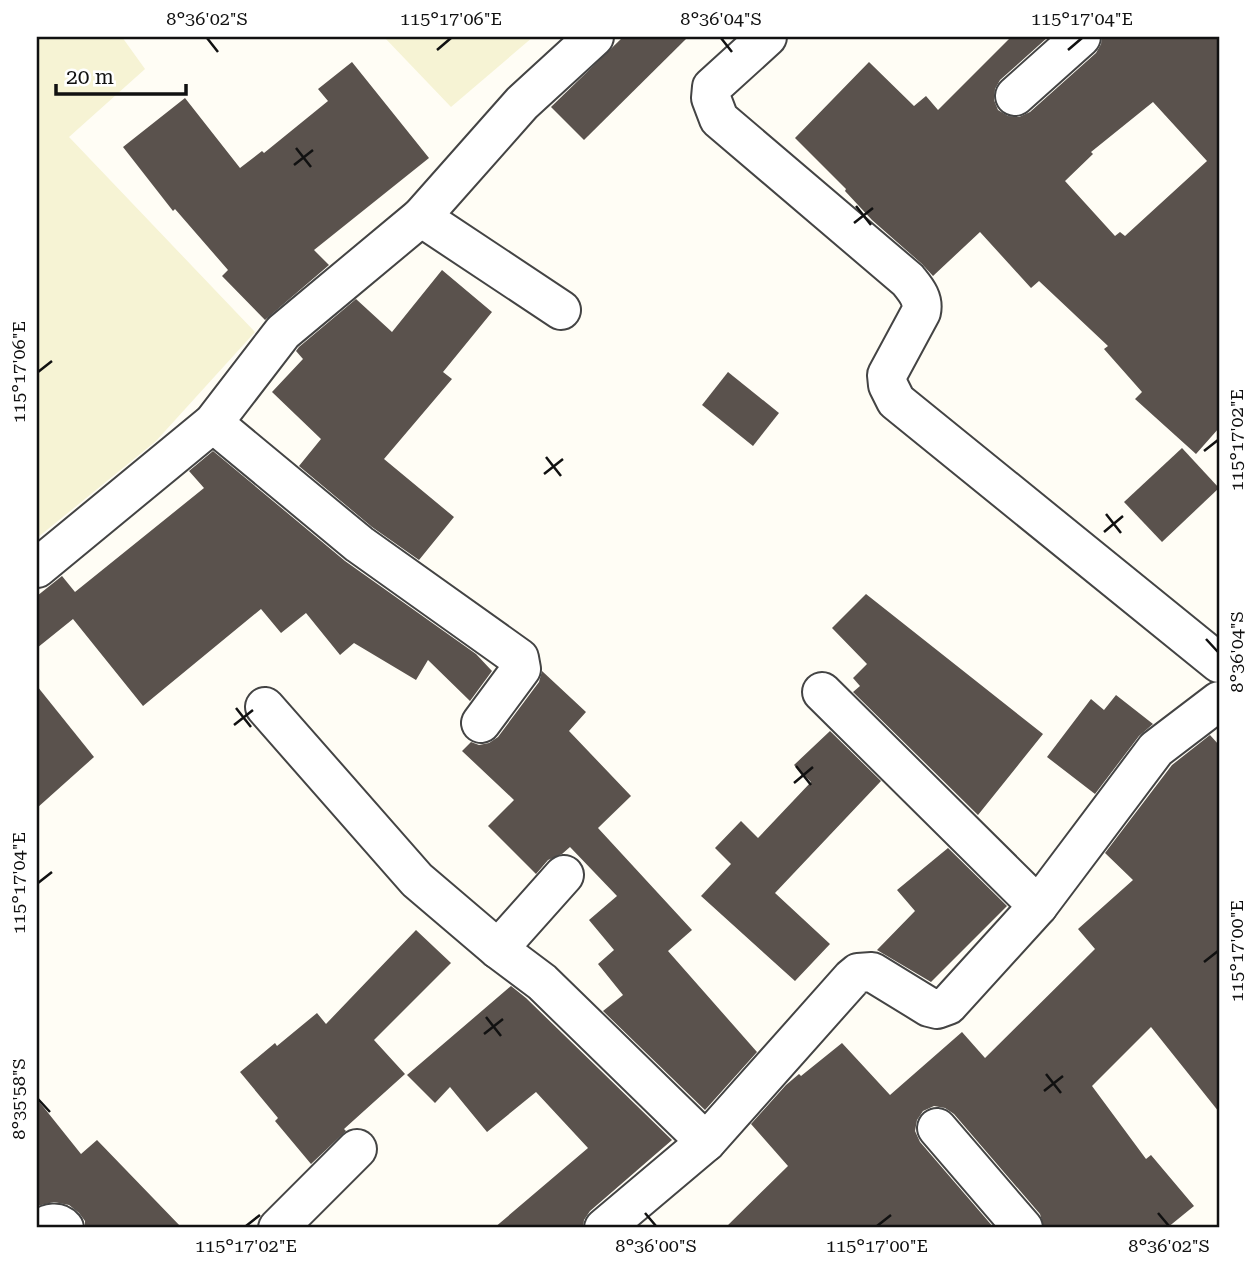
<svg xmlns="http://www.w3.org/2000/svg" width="1256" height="1265" font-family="'Roboto Serif',serif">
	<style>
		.farmland { fill: #f6f3d4 }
		.building { fill: #5a524d; fill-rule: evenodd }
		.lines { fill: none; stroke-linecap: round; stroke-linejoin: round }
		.minor-casing { stroke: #444; stroke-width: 42 }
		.minor { stroke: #fff; stroke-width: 38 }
		.ticks { fill: none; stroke: #111; stroke-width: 2.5 }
		.neatline { fill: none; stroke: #111; stroke-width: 2.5 }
		.ticks-label { font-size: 18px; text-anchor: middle; fill: #111 }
	</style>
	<rect width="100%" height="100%" fill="#fffdf5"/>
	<!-- farmland -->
	<g class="farmland">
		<polygon points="37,37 122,37 145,69 69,137 255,332 156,441 37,538"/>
		<polygon points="384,37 533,37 451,107"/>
	</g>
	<!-- building -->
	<g class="building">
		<polygon points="623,37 688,37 584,140 551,107"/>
		<path d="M1011,37h37l-48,43 -5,9 -1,11 4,10 10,6 11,1 11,-5 66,-59 5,-9 1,-7h117v391l-23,26 -61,-55 7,-7 -38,-43 4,-3 -69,-65 -8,7 -51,-56 -47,44 -11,-12 -50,-44 -27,-29 1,-2 -51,-51 74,-76 45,44 12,-10 12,14zM1153,102l54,59 -82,75 -5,-4 -5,4 -50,-55 28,-27 -2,-2z"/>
		<polygon points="352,62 429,158 314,250 329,265 265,320 222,276 228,270 175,209 173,211 123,147 185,98 240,168 262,151 264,153 328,101 318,89"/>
		<polygon points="442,270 492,312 443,372 452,379 384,459 454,517 419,560 372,527 299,466 321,439 272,392 303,359 296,351 299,347 356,299 392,332"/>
		<polygon points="728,372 779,413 753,446 702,405"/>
		<polygon points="1182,448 1219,488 1162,542 1124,502"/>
		<polygon points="213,451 345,561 476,654 492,671 470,701 428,660 416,680 354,643 340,655 306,613 281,633 261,609 143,706 73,619 37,648 37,596 62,576 75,592 204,488 189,471"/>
		<polygon points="866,594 1043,734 978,815 853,692 860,686 853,678 867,664 832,628"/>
		<polygon points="542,671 586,712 569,731 631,796 598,828 692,930 668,951 757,1052 705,1110 603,1011 623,995 598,964 614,950 589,920 617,896 570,847 562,854 548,860 536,874 488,826 514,800 462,751 471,742 479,745 489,743 498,737 539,682"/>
		<polygon points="37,686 94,757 37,808"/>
		<polygon points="1116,695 1153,724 1139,736 1095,794 1047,757 1091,699 1104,710"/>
		<polygon points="830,731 881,781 775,893 830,944 795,981 701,896 731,864 715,848 741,821 758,838 811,782 794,765"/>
		<polygon points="1210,735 1219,745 1219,1112 1151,1027 1092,1086 1146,1159 1151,1155 1194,1206 1167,1228 1044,1228 1040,1214 954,1114 945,1108 934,1106 923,1111 917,1120 915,1131 920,1142 994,1228 725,1228 788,1166 751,1124 786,1085 799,1074 801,1076 842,1043 890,1095 962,1032 985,1058 1095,949 1078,929 1133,880 1105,853 1172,765"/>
		<polygon points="948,848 1007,906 931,982 877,950 915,911 897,890"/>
		<polygon points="416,930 451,963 374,1040 405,1074 344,1129 346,1131 311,1164 275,1121 278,1118 240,1072 275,1043 277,1046 317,1013 326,1024"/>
		<polygon points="511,986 526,998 672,1140 590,1211 584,1220 583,1228 494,1228 588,1148 536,1092 487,1132 450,1087 435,1103 407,1075"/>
		<polygon points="37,1099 81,1154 97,1140 182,1228 85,1228 85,1221 79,1213 69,1205 54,1202 37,1206"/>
	</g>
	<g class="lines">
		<defs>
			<g id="minor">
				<path d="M767,37l-55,50 -1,11 8,21 189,161c8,10 16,19 13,32l-34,63 1,10 8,16 323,262"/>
				<polyline points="1015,96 1081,37"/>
				<polyline points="421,217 561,310"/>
				<polyline points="213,423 359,544 519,658 521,669 481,723"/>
				<polyline points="37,568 213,423 283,332 421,217 522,103 594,37"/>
				<polyline points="822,692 1038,906 1156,749 1219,701"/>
				<polyline points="265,707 417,880 498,949 542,982 706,1142"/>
				<polyline points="498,949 564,875"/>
				<polyline points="937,1128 1023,1228"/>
				<path d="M42,1228c7,-5 16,-7 22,0"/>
				<polyline points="278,1228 357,1149"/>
				<polyline points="604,1228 706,1142 852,978 858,973 872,972 929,1007 937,1009 948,1005 1038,906"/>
			</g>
		</defs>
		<!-- minor casing -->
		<use href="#minor" class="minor-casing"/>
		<!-- minor -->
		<use href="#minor" class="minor"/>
	</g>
	<!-- ticks -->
	<path class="ticks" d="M207,38l11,14M721,38l11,14M437,50l14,-12M1068,50l14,-12M296,148l15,19M294,165l19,-15M856,206l15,19M854,223l19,-15M38,372l14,-11M1204,451l14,-11M546,457l15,19M544,474l19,-15M1106,514l15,19M1104,532l19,-16M1206,639l12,13M236,708l15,19M234,725l19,-15M796,766l15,19M794,783l19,-16M38,883l14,-11M1204,962l14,-11M486,1017l15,19M484,1034l19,-15M1046,1074l15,19M1044,1091l19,-15M38,1099l12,13M645,1213l11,13M1158,1213l11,13M246,1226l14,-11M877,1226l14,-11"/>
	<!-- border -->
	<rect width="1256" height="1265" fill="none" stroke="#ffffff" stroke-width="77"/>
	<!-- scale -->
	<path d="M56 84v10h130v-10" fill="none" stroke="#111111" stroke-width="3.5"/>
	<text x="66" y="84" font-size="21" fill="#111111" stroke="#ffffff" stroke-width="5" paint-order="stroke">20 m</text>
	<rect x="38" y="38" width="1180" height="1188" class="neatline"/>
	<g class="ticks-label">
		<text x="207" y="25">8°36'02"S</text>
		<text x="451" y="25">115°17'06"E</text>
		<text x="721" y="25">8°36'04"S</text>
		<text x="1082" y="25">115°17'04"E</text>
		<text transform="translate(19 372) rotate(-90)" y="6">115°17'06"E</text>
		<text transform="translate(1237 440) rotate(-90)" y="6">115°17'02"E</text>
		<text transform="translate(1237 652) rotate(-90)" y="6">8°36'04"S</text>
		<text transform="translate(19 883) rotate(-90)" y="6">115°17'04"E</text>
		<text transform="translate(1237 951) rotate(-90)" y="6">115°17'00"E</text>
		<text transform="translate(19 1099) rotate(-90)" y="6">8°35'58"S</text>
		<text x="246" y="1252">115°17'02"E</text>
		<text x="656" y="1252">8°36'00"S</text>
		<text x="877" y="1252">115°17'00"E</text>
		<text x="1169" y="1252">8°36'02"S</text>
	</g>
</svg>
